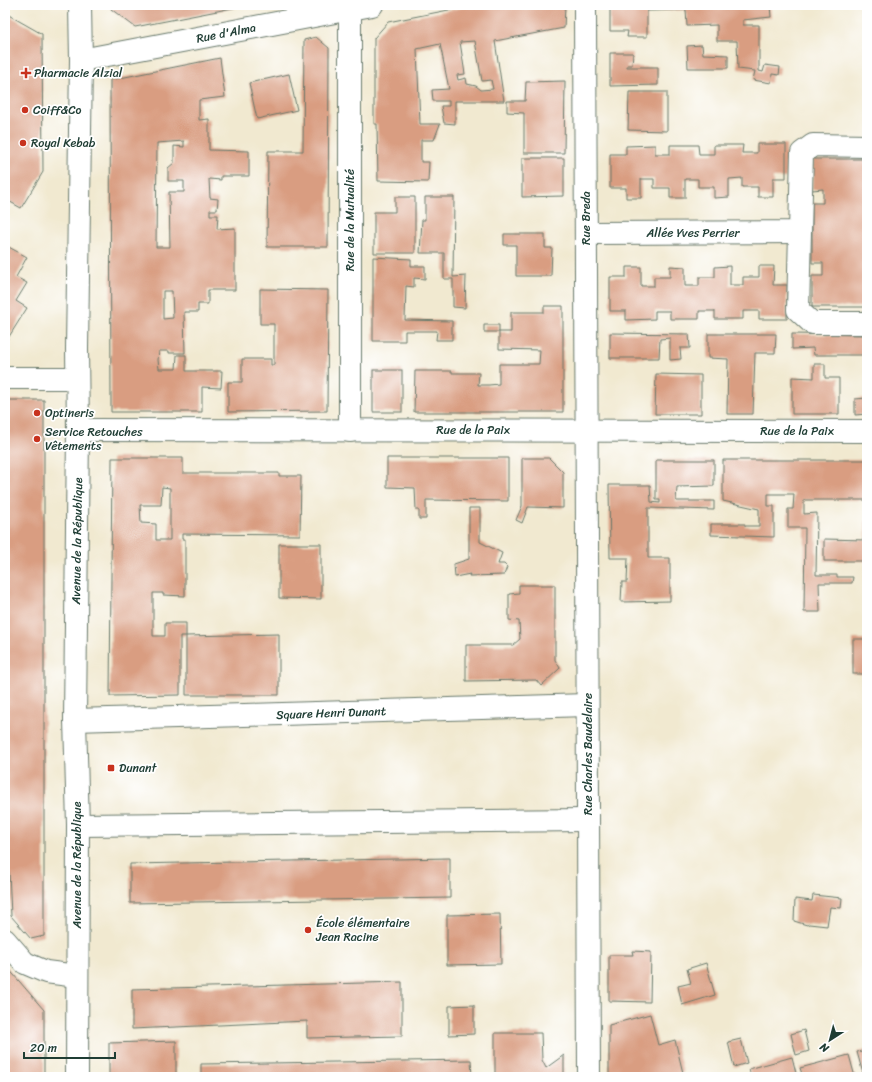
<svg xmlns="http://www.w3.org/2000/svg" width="872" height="1082" font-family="Sriracha,sans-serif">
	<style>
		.building { fill: #d99d81; fill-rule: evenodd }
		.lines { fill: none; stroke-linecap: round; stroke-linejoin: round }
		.minor-casing { stroke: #68796b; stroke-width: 24 }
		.secondary-casing { stroke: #68796b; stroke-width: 24 }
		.primary-casing { stroke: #68796b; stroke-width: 24 }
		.minor { stroke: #fff; stroke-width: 22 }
		.secondary { stroke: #fff; stroke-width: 22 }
		.primary { stroke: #fff; stroke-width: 22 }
		.poi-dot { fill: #c8321e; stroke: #fff; stroke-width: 1.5 }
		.labels { text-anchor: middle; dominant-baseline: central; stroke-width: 3.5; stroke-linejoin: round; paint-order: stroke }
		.street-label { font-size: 12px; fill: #1f3d34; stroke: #fff }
		.poi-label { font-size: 12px; fill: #1f3d34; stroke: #fff; text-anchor: start }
	</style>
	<rect width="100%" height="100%" fill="#fff"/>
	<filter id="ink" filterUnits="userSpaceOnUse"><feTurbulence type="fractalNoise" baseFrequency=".025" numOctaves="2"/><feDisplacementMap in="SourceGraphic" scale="8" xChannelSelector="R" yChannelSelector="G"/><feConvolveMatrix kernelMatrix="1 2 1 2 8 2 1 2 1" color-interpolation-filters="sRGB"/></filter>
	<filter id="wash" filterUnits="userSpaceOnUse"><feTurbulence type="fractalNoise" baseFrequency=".012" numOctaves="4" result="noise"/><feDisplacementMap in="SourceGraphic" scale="16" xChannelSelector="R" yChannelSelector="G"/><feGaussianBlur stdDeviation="0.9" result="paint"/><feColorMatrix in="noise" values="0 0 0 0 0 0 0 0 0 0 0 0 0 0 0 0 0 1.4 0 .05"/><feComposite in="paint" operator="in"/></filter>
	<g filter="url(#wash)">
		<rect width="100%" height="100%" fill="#f1e9d0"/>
		<g id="blocks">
			<!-- building -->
			<g class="building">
				<polygon points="111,5 243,5 243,6 135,27 111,9"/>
				<path d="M474,5h91l-1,23 -69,13 9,60h-49v23l-11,-1 -3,-17h8v-5h-16l-1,-11 17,-1 -9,-45 -23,5 3,75h20l-6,16h-13v22h8l-1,20 -50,-1 -1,-57h-3v-86l14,-16zM475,41l7,40 9,-1 2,9 -12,1 -5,-4 -9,-2 -1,-6 -8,2 -1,-5 8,-1 -5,-32z"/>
				<polygon points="610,5 716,5 717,7 742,5 770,5 771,17 743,20 743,25 759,25 759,71 763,72 765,65 780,67 779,75 772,74 771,83 753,80 755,71 738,69 737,41 717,41 717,25 687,26 686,10 647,11 647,37 627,37 628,31 610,31"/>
				<polygon points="5,13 42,34 43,172 21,208 5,199"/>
				<polygon points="316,37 329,48 328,247 267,247 268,151 303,151 304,40"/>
				<polygon points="702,45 703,54 728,55 728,68 688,68 687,46"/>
				<polygon points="610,53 633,53 632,65 627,65 627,67 658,67 658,85 610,86"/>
				<path d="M220,58l5,39 -26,3v20l10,-1v31l40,1v25h-28v4l-12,-1 1,19 8,1 -1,11h-7v5h8l-1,14 18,-1v62h-27v14h-10v8h-14l1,41h-16v-2h-10l-1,9 1,9h17l1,-14h9v16h36l-1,17 -19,-1v25h-91l-1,-332zM184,141v6l-10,-1v17l-6,5v13h16v11h-15l1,55h-14l1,-104zM163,291h9l1,27 -10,1z"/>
				<polygon points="289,74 297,110 257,119 249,83"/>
				<polygon points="565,81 564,153 524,153 524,113 507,112 507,101 525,101 526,82"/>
				<polygon points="629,92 667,92 667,131 628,130"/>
				<polygon points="757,144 786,144 786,178 773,178 773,197 758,197 758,187 742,187 742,178 729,179 729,197 714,198 714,187 698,187 698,179 685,179 685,198 670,198 670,188 654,188 654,179 641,179 641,198 626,198 626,188 610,188 610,154 626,154 626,146 655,145 655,154 670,154 670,145 698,145 699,154 714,154 714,145 743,145 742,153 757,153"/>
				<polygon points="522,158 564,158 564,196 522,197"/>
				<polygon points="813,159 866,159 866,307 812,307 812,276 823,276 823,263 812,263 812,203 823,203 823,189 812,190"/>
				<polygon points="395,197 415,197 415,253 374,253 374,212 395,212"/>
				<polygon points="425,197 454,197 453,277 466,276 465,308 453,307 453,279 444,279 444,253 420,253 422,220 425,220"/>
				<polygon points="504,234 545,234 545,248 552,248 551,276 516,276 516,245 504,245"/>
				<polygon points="5,245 27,257 16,277 27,283 16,301 27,308 5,343"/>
				<polygon points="373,257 411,259 411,266 425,266 425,279 414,278 414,287 406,286 405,320 452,321 452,340 436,340 437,331 405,331 405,341 373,341"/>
				<polygon points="670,266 685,267 685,286 699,286 699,277 715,277 715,267 730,266 730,285 743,285 743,277 759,277 759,266 774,266 773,285 787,285 787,319 759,319 759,311 743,311 743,319 715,319 715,311 699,311 699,319 670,319 670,311 655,311 655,319 626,320 626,311 610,311 610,277 626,277 626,267 641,267 641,286 654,286 654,277 670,277"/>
				<polygon points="260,289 328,290 327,411 228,412 228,382 242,382 242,359 271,359 271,365 274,365 274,324 260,324"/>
				<polygon points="544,306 563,306 563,412 414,412 415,371 452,371 452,373 479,373 478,385 489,385 499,384 499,364 539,364 540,350 499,349 499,332 484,332 484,325 499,325 499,332 511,332 511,312 544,312"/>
				<polygon points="610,333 689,334 690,348 680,348 681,359 670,360 670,338 660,339 659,358 610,358"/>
				<polygon points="708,334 776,334 775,353 755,353 753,414 727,414 728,359 708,358"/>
				<polygon points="792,334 867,335 867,355 814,355 813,348 792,349"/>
				<polygon points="814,364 825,364 825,378 839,378 839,414 792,414 792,377 814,378"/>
				<rect x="373" y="370" width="29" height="42"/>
				<polygon points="656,374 701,375 701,414 655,414"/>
				<polygon points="867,398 867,414 855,415 855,399"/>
				<polygon points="5,400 44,400 44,936 31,939 11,916 9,872 5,872"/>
				<path d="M112,458h71v15h96v3h22l-1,59 -118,-1v5h3v57l-22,-1v-2h-10v43h12v-13h21v13h-6v59l-70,1zM162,487l8,1v52h-14v-16l-15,-1 -1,-18h21z"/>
				<polygon points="387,458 508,458 508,501 426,500 426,519 419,519 419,510 416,510 415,488 387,487"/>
				<polygon points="522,458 549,458 563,472 563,508 528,507 522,523 516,520 522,506"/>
				<polygon points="656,460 714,460 714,486 677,487 676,501 714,501 714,510 648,508 648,558 670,558 670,601 621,602 622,582 627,582 628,558 610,558 609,485 650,485 651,502 660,503 660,500 656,500"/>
				<polygon points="723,460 867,460 867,500 804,500 804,514 817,513 816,575 837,575 837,577 853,577 852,583 819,583 820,612 804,612 805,528 788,528 788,509 793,509 794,494 768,494 768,506 774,506 774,537 711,535 711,524 745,524 745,526 759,526 759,509 723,501"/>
				<polygon points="469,508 480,508 480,542 502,553 498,564 504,564 507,567 504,575 469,576 470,574 455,577 454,564 469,559"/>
				<polygon points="867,521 867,561 824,561 824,539 866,540 865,522"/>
				<polygon points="279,544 321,544 321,599 279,598"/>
				<polygon points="519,585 555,585 555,660 560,668 541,686 536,680 466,681 466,645 513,645 520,639 519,621 509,620 509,594 519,593"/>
				<polygon points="279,634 279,695 186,695 186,636"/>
				<rect x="853" y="639" width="14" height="35"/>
				<polygon points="450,858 450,898 130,903 130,864"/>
				<polygon points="813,895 842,898 841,908 830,907 827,926 809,924 807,925 794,921 795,899 812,901"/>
				<polygon points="500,914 501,964 447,965 447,915"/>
				<polygon points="632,951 651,952 650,1002 609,1001 609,955 633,955"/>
				<polygon points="706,963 715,995 682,1005 678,986 691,983 687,969"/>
				<polygon points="7,967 44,1010 44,1077 5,1077 5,968"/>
				<polygon points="402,982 402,1036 307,1038 307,1021 132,1029 132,989"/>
				<polygon points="474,1005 474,1034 449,1035 449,1006"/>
				<polygon points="650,1014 658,1045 675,1040 683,1073 669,1077 609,1077 609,1025"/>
				<polygon points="804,1030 809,1051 796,1055 791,1034"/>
				<polygon points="495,1033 541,1033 542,1060 546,1068 564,1055 564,1077 495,1077"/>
				<polygon points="741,1039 747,1063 734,1067 728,1042"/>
				<polygon points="176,1041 176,1077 109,1077 109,1043"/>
				<polygon points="867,1050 867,1077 864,1077 857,1052"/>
				<polygon points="849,1055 855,1077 803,1077 800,1068"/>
				<polygon points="792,1057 797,1077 751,1077 749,1069"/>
				<polygon points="471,1060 472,1077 201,1077 201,1064"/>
			</g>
		</g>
	</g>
	<g filter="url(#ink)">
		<use href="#blocks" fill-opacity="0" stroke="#68796b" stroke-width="1"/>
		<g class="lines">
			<defs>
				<g id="minor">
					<polyline points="585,5 589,1077"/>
					<polyline points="81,60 372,5"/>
					<polyline points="800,232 798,310 812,323 867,323"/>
					<polyline points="586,233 800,232 802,153 813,145 867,146"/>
					<polyline points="5,378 77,378"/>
					<polyline points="78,430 867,431"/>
					<polyline points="350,431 350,9"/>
					<polyline points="75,720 587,705"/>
					<polyline points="78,825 588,820"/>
				</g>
				<polyline id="secondary" points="5,940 25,963 46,972 77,976"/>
				<polyline id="primary" points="77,1077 78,825 75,720 78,430 77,349 81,60 80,5"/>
			</defs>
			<!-- minor casing -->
			<use href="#minor" class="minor-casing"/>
			<!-- secondary casing -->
			<use href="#secondary" class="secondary-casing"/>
			<!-- primary casing -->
			<use href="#primary" class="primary-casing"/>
			<!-- minor -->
			<use href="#minor" class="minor"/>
			<!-- secondary -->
			<use href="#secondary" class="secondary"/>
			<!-- primary -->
			<use href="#primary" class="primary"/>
		</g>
	</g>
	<!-- markers -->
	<g class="poi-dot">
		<path d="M24 67h4v4h4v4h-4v4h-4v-4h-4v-4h4z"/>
		<circle cx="25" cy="110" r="4"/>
		<circle cx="23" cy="143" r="4"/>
		<circle cx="37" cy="413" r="4"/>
		<circle cx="37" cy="439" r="4"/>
		<rect x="107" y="764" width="8" height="8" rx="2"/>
		<circle cx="308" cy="930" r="4"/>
	</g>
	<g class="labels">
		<!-- street labels -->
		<g class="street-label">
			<text transform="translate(226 33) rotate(-11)">Rue d'Alma</text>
			<text transform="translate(586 218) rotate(-90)">Rue Breda</text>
			<text transform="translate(350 220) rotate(-90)">Rue de la Mutualité</text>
			<text x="693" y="233">Allée Yves Perrier</text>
			<text x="473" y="430">Rue de la Paix</text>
			<text x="797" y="431">Rue de la Paix</text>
			<text transform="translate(77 541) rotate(-89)">Avenue de la République</text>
			<text transform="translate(331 713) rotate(-2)">Square Henri Dunant</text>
			<text transform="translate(588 754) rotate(-90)">Rue Charles Baudelaire</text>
			<text transform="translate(77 865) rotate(-90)">Avenue de la République</text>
		</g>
		<!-- poi labels -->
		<g class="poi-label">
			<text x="34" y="73">Pharmacie Alzial</text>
			<text x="33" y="110">Coiff&amp;Co</text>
			<text x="31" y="143">Royal Kebab</text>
			<text x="45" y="413">Optineris</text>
			<text x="45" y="432">Service Retouches<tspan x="45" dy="14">Vêtements</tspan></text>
			<text x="119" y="768">Dunant</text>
			<text x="316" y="923">École élémentaire<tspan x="316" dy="14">Jean Racine</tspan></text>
		</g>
	</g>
	<!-- margin -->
	<rect width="872" height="1082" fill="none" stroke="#fff" stroke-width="20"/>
	<!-- north arrow -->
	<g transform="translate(830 1040) rotate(216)" stroke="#ffffff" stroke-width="3" paint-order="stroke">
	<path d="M0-3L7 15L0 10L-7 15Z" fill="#1f3d34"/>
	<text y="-6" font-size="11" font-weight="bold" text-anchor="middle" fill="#1f3d34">N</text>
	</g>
	<!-- scale -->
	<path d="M24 1052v6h91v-6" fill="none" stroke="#1f3d34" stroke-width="2"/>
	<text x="30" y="1052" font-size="12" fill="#1f3d34" stroke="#ffffff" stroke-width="3" paint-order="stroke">20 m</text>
</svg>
